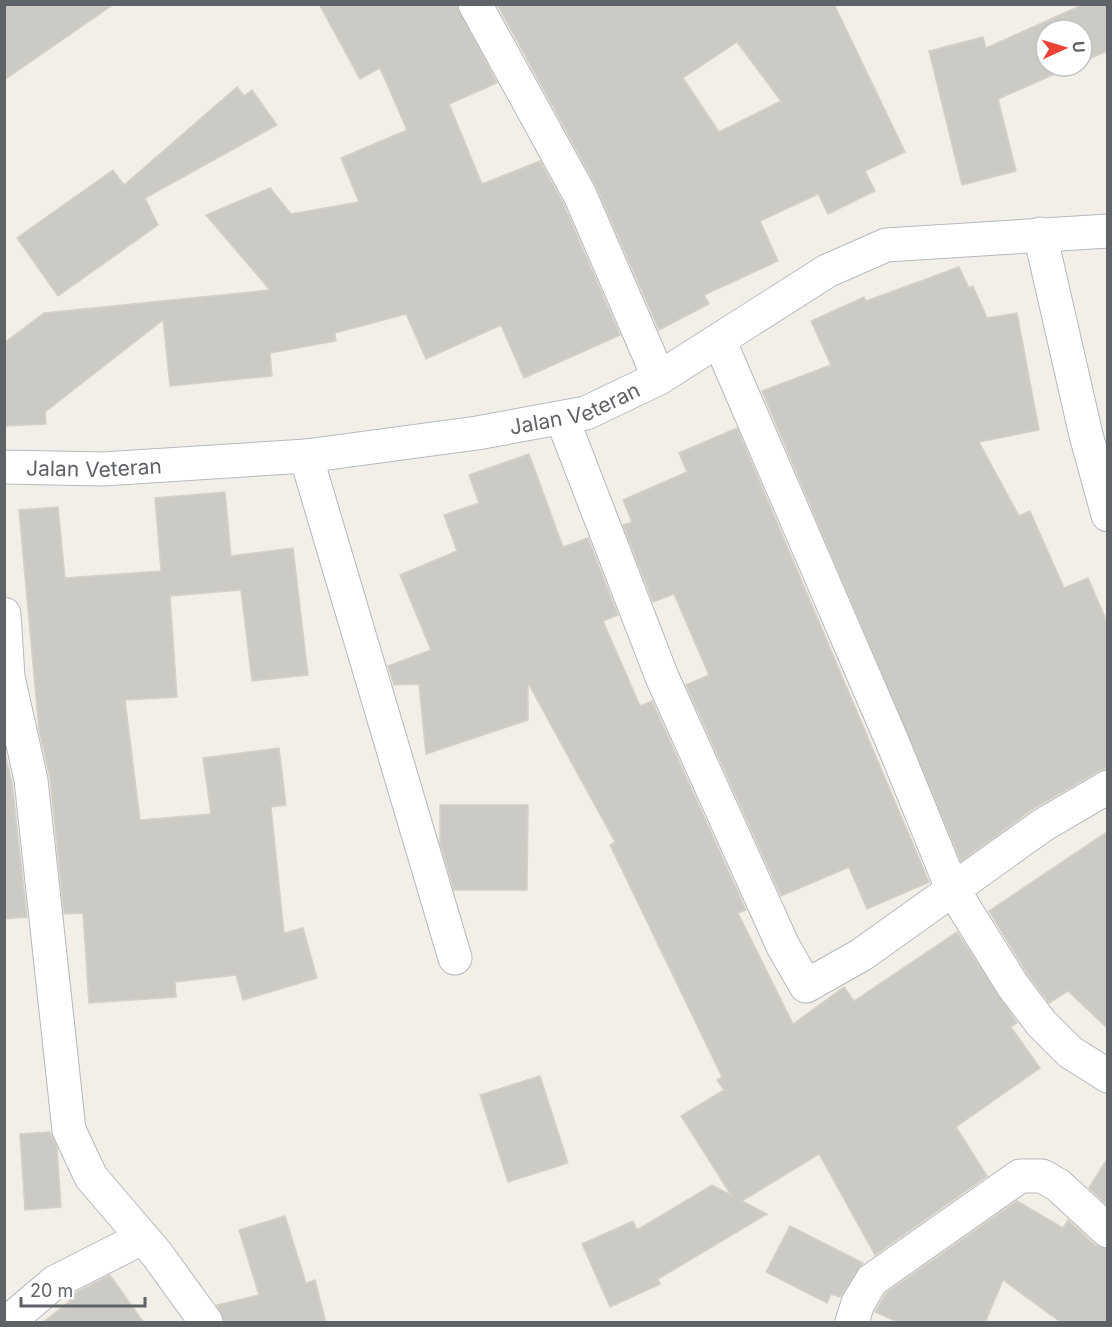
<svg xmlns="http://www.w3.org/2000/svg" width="1112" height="1327" font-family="Inter,sans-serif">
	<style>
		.building { fill: #cccac5; stroke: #d6d1c6; stroke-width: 1.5; fill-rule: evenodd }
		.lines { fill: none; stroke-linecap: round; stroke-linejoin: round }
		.street-casing { stroke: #b5b8bc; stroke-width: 35 }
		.secondary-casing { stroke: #b6babf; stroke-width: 35 }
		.street { stroke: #fff; stroke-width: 33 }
		.secondary { stroke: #fff; stroke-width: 33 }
		.labels { text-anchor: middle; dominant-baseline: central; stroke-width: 4.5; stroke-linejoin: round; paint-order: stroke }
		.street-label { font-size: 21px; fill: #5f6368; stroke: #fff }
	</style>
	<rect width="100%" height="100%" fill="#f1efe8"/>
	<!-- building -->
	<g class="building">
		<polygon points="4,4 114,4 4,80"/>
		<polygon points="319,4 456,4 497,83 449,104 482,184 540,161 563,203 620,335 524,378 501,325 426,359 406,314 335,333 336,341 270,353 272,376 170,386 163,320 45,412 46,424 4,426 4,343 44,313 270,290 206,215 270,188 291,214 359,202 341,158 407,130 380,68 360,79"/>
		<path d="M497,4h337l71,148 -40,19 10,20 -47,23 -10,-20 -58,27 18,40 -74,34 5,9 -50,26 -63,-144zM737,42l44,59 -62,31 -36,-54z"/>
		<polygon points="1084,4 1107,4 1107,51 1082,62 1082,30 1046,30 1046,66 1073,66 998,99 1016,171 962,185 929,51 983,37 986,48"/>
		<polygon points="237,87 244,96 252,90 277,125 145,198 158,225 58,296 17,238 113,170 124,185"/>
		<polygon points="959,267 969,288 973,286 987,318 1017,313 1039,430 979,442 1019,516 1030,511 1064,588 1088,578 1107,622 1107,768 1099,771 1033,809 961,861 762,391 831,365 811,321 864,297 866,301"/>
		<polygon points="737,428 929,882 867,909 849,867 781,896 686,685 709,675 674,594 653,602 623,525 632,522 623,500 687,472 679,453"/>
		<polygon points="529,454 563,547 588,538 618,615 603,621 640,706 652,701 746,910 738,913 793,1024 844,987 854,1001 957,932 1017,1023 1011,1027 1040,1068 956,1127 987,1176 875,1255 819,1154 742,1201 767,1214 658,1279 660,1284 610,1307 582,1244 633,1221 637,1230 712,1185 731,1195 681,1116 724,1090 717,1080 722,1077 610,845 615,842 528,683 528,720 426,754 419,684 394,685 388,666 431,650 400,575 457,551 444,515 479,503 469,475"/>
		<polygon points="225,492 231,556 293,548 308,675 252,681 241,590 170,596 177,697 125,700 140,820 211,814 203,758 279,748 286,805 271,807 284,933 303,928 317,978 243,1000 236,975 175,982 176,997 89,1003 83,913 64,914 50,778 39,730 19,510 58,507 65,578 161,571 155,498"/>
		<polygon points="4,750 12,783 27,917 4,919"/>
		<polygon points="440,805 528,805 527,890 454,890 440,843"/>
		<polygon points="1107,832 1107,1028 1068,991 1049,1003 1028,975 989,911"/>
		<polygon points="540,1076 568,1163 508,1182 480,1095"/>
		<polygon points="50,1132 57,1148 61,1207 25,1210 20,1134"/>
		<polygon points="1107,1159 1107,1205 1089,1188"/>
		<polygon points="1017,1201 1063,1228 1068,1220 1095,1245 1107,1249 1107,1323 1062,1323 1003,1280 985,1323 900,1323 875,1312 886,1293"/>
		<polygon points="285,1216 306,1283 315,1280 326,1323 224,1323 217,1305 259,1295 239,1230"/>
		<polygon points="790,1226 863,1263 840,1297 831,1294 827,1303 766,1272"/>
		<polygon points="110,1275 144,1323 42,1323 70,1301 67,1297"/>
	</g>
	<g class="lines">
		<defs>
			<g id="street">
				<polyline points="475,4 580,195 659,378"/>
				<polyline points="1040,234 1086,435 1108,515"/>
				<polyline points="719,340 892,741 952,888 1013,986 1041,1023 1070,1052 1108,1076"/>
				<polyline points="562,418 662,677 783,946 806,986 861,955 1043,825 1108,787"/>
				<polyline points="306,456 455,958"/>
				<polyline points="4,614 8,677 31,780 69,1130 91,1177 156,1253 206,1322"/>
				<polyline points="8,1322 55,1282 142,1238"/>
				<polyline points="852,1322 858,1303 872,1280 1020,1176 1042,1176 1058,1185 1108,1231"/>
			</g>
			<g id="secondary">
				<path id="s1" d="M4,467l99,2 203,-13 171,-23 109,-20 73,-35 168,-107 59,-26 222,-14"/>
			</g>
		</defs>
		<!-- street casing -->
		<use href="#street" class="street-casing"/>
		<!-- secondary casing -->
		<use href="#secondary" class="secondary-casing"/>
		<!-- street -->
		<use href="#street" class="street"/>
		<!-- secondary -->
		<use href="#secondary" class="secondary"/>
	</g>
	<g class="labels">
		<!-- street labels -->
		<g class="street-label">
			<text stroke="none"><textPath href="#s1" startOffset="576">Jalan Veteran</textPath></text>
			<text stroke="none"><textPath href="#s1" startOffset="90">Jalan Veteran</textPath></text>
		</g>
	</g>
	<!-- border -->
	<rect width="1112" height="1327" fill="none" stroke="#5f6368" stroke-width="12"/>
	<!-- north arrow -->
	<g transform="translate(1064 48) rotate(86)"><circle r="28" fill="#ffffff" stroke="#bfc1c3" stroke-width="1.5"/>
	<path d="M0-4.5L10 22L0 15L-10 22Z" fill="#ea4335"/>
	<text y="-9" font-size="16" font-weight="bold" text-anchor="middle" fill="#5f6368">U</text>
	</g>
	<!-- scale -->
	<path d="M21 1297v9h124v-9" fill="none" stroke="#5f6368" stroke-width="3"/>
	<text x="30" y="1297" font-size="18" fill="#5f6368" stroke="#ffffff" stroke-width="4.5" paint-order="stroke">20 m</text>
</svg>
